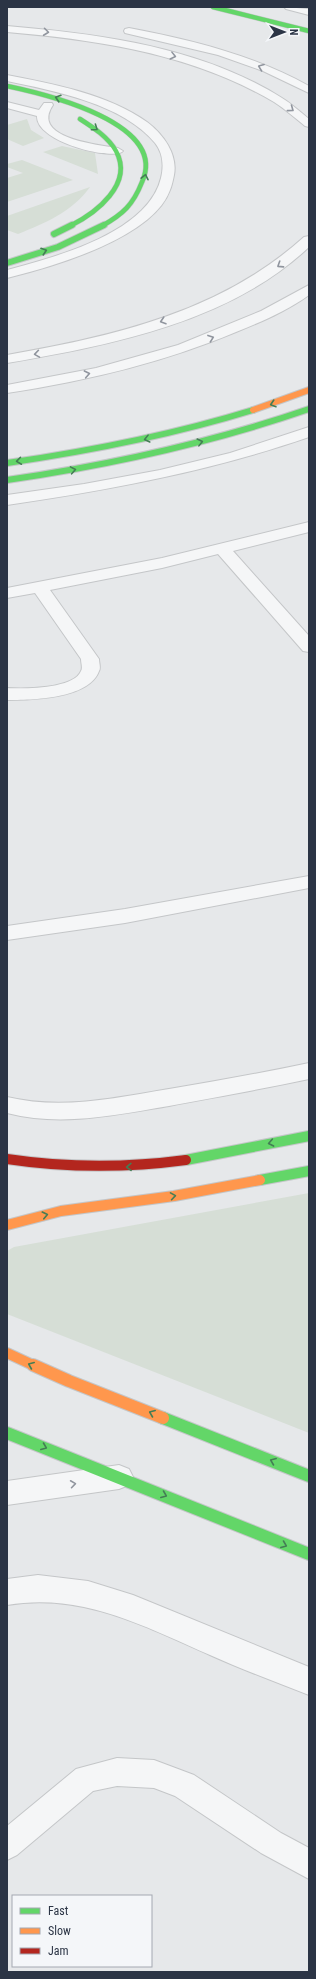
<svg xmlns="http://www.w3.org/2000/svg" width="316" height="1979" font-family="'Roboto Condensed',sans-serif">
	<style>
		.green { fill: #d6ded6 }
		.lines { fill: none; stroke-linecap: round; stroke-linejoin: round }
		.lane-casing { stroke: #c4c6c8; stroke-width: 2 }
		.street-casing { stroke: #c4c6c8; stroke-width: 2 }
		.fast-far3-casing { stroke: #c4c6c8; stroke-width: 5.5 }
		.fast-far2-casing { stroke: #c4c6c8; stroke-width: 8 }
		.fast-far1-casing { stroke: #c4c6c8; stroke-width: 12 }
		.fast-casing { stroke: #c4c6c8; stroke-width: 14 }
		.slow-far2-casing { stroke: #c4c6c8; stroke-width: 8 }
		.slow-far1-casing { stroke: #c4c6c8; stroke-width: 12 }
		.slow-casing { stroke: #c4c6c8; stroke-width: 14 }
		.jam-casing { stroke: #c4c6c8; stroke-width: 12 }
		.lane { fill: #f5f6f7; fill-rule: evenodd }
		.street { fill: #f5f6f7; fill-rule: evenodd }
		.fast-far3 { stroke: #63d668; stroke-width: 4.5 }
		.fast-far2 { stroke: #63d668; stroke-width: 6 }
		.fast-far1 { stroke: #63d668; stroke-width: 10 }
		.fast { stroke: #63d668; stroke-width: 12 }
		.slow-far2 { stroke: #ff974d; stroke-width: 6 }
		.slow-far1 { stroke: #ff974d; stroke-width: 10 }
		.slow { stroke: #ff974d; stroke-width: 12 }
		.jam { stroke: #b3261e; stroke-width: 10 }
		.oneway { stroke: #90959e }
		.oneway2 { stroke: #447d55 }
	</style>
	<rect width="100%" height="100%" fill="#e6e8ea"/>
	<!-- green -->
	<g class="green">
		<polygon points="27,119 31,130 44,138 23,146 7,139 7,125"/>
		<polygon points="62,146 95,153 98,174 43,152"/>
		<polygon points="22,160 73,180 7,202 7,178 23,173 7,167 7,164"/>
		<path d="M90,187c-18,25 -45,36 -72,47l-11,-4v-14z"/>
		<polygon points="309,1193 309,1433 7,1314 7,1251 14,1247"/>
	</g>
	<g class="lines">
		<defs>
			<g id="lane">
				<path d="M7,102l32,8 5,-7h8l1,2c-23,33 45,40 65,43l5,3c-8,10 -87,-8 -86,-35l-30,-8z"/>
				<polygon points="117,1758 154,1760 194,1775 281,1833 309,1848 309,1879 261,1853 175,1796 154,1788 117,1786 93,1791 17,1855 7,1860 7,1826 76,1769"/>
			</g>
			<g id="street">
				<polygon points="284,7 309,9 309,15 286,9"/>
				<path d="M7,26c94,8 194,21 275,72 10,6 18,14 27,21v8l-4,-1c-10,-8 -20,-17 -31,-24 -81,-48 -175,-62 -267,-70z"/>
				<path d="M129,28c63,12 124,27 180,58v7l-46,-22 -45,-16 -93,-22 -1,-2 1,-2z"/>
				<path d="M7,75c47,9 100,19 140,47 16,12 31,32 27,53 -1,5 -2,10 -4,15 -17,48 -118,77 -163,88v-8c48,-13 141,-37 154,-92 3,-12 2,-25 -6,-35 -32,-39 -100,-52 -148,-62z"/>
				<path d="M309,236v11c-79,75 -198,98 -302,116v-8c107,-19 214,-43 297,-118z"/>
				<path d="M309,285v10c-22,16 -48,27 -73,37 -74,31 -150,49 -229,61v-8l89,-17 82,-23 83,-34z"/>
				<path d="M309,427v10c-98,34 -199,53 -302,68v-10l77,-11 76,-14 70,-17z"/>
				<path d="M309,522v10l-76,19 76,85v16l-6,-1 -85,-97 -56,14 -112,22 49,69c0,4 2,9 0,12 -10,28 -67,29 -92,29v-12c16,1 67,1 74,-17 2,-3 0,-8 0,-12l-46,-66 -28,5v-10l155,-30z"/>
				<polygon points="309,876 309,888 125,923 7,940 7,926 125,909"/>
				<path d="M309,1063v16c-47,10 -93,18 -140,27 -54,9 -108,21 -162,7v-16c54,13 108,1 162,-8 47,-8 93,-16 140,-26z"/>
				<polygon points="119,1465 129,1469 133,1477 129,1485 119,1489 7,1505 7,1481"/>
				<path d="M38,1575l50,6 45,14 176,72v28c-33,-13 -66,-25 -99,-40 -66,-29 -129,-63 -203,-50v-26z"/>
			</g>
			<g id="fast-far3">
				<polyline points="213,7 309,31"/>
				<path d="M7,86c38,8 162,37 135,96 -9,23 -19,32 -40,44"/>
				<path d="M70,226c26,-13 64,-42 46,-75 -8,-14 -22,-23 -36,-32"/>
			</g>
			<g id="fast-far2">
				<polyline points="54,234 72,225"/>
				<polyline points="7,263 58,247 104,225"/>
				<path d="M7,463c83,-12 165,-28 246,-53"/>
				<path d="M7,480c103,-15 203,-37 302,-71"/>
			</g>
			<g id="fast-far1">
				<polyline points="186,1160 309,1136"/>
				<polyline points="260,1180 309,1171"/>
			</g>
			<g id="fast">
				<polyline points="163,1418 309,1476"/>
				<polyline points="7,1433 309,1554"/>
			</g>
			<polyline id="slow-far2" points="253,410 309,390"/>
			<g id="slow-far1">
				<polyline points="7,1225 61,1211 174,1196 260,1180"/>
				<polyline points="7,1353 35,1366"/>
			</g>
			<polyline id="slow" points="33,1365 69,1381 163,1418"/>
			<path id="jam" d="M7,1159c60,9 119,9 179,1"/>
		</defs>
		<!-- lane casing -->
		<use href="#lane" class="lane-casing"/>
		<!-- street casing -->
		<use href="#street" class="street-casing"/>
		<!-- fast-far3 casing -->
		<use href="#fast-far3" class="fast-far3-casing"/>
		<!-- fast-far2 casing -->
		<use href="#fast-far2" class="fast-far2-casing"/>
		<!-- fast-far1 casing -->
		<use href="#fast-far1" class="fast-far1-casing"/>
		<!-- fast casing -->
		<use href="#fast" class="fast-casing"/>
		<!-- slow-far2 casing -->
		<use href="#slow-far2" class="slow-far2-casing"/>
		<!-- slow-far1 casing -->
		<use href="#slow-far1" class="slow-far1-casing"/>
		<!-- slow casing -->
		<use href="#slow" class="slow-casing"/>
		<!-- jam casing -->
		<use href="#jam" class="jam-casing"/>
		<!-- lane -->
		<use href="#lane" class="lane"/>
		<!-- street -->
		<use href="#street" class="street"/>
		<!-- fast-far3 -->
		<use href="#fast-far3" class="fast-far3"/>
		<!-- fast-far2 -->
		<use href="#fast-far2" class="fast-far2"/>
		<!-- fast-far1 -->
		<use href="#fast-far1" class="fast-far1"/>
		<!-- fast -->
		<use href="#fast" class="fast"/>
		<!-- slow-far2 -->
		<use href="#slow-far2" class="slow-far2"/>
		<!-- slow-far1 -->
		<use href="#slow-far1" class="slow-far1"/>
		<!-- slow -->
		<use href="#slow" class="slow"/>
		<!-- jam -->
		<use href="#jam" class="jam"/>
	</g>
	<!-- one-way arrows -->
	<defs><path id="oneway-chevron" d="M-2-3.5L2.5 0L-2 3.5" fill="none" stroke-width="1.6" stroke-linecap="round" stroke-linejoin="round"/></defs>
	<g class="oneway">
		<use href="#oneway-chevron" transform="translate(46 32) rotate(7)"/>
		<use href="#oneway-chevron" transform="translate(173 56) rotate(14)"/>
		<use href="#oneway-chevron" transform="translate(261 67) rotate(-159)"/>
		<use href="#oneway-chevron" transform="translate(291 109) rotate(36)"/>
		<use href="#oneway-chevron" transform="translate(280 265) rotate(147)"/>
		<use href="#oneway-chevron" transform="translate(163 321) rotate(162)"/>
		<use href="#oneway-chevron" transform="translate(211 338) rotate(-20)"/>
		<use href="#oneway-chevron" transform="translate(37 354) rotate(171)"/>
		<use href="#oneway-chevron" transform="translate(87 374) rotate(-11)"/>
		<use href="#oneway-chevron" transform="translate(73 1484) rotate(-8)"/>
	</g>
	<g class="oneway2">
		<use href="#oneway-chevron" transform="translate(58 98) rotate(-163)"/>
		<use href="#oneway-chevron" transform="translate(95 128) rotate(35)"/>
		<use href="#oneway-chevron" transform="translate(145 177) rotate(-78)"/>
		<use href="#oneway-chevron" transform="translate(44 251) rotate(-18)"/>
		<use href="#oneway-chevron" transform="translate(273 404) rotate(162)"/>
		<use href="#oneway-chevron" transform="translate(147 439) rotate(166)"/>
		<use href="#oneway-chevron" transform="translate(200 442) rotate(-14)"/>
		<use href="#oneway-chevron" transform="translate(19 461) rotate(172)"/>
		<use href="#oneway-chevron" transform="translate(73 470) rotate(-10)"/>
		<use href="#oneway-chevron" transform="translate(271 1143) rotate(169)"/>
		<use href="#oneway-chevron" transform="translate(129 1167) rotate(179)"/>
		<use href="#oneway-chevron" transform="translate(173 1196) rotate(-9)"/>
		<use href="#oneway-chevron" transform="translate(45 1215) rotate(-13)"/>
		<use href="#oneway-chevron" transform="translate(31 1365) rotate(-157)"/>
		<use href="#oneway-chevron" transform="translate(152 1413) rotate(-158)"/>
		<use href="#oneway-chevron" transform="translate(44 1447) rotate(22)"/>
		<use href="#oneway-chevron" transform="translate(273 1461) rotate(-158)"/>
		<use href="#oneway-chevron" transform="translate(164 1495) rotate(22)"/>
		<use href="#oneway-chevron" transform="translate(284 1545) rotate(22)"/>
	</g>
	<!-- border -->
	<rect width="316" height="1979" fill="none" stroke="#2b3445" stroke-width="16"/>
	<!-- legend -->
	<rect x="12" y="1895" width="140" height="72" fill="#f4f6f9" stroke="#a4a8b1"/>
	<rect x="20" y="1908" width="20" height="6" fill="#63d668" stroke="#a4a8b1"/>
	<text x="48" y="1915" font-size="12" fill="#2b3445">Fast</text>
	<rect x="20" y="1928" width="20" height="6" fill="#ff974d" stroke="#a4a8b1"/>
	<text x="48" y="1935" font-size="12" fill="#2b3445">Slow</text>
	<rect x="20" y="1948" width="20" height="6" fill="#b3261e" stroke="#a4a8b1"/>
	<text x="48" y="1955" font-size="12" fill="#2b3445">Jam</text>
	<!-- north arrow -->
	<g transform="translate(284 32) rotate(90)" stroke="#f4f6f9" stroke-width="3" paint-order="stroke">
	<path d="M0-3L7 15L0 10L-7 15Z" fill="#2b3445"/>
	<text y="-6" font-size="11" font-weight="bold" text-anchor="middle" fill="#2b3445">N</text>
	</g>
</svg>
